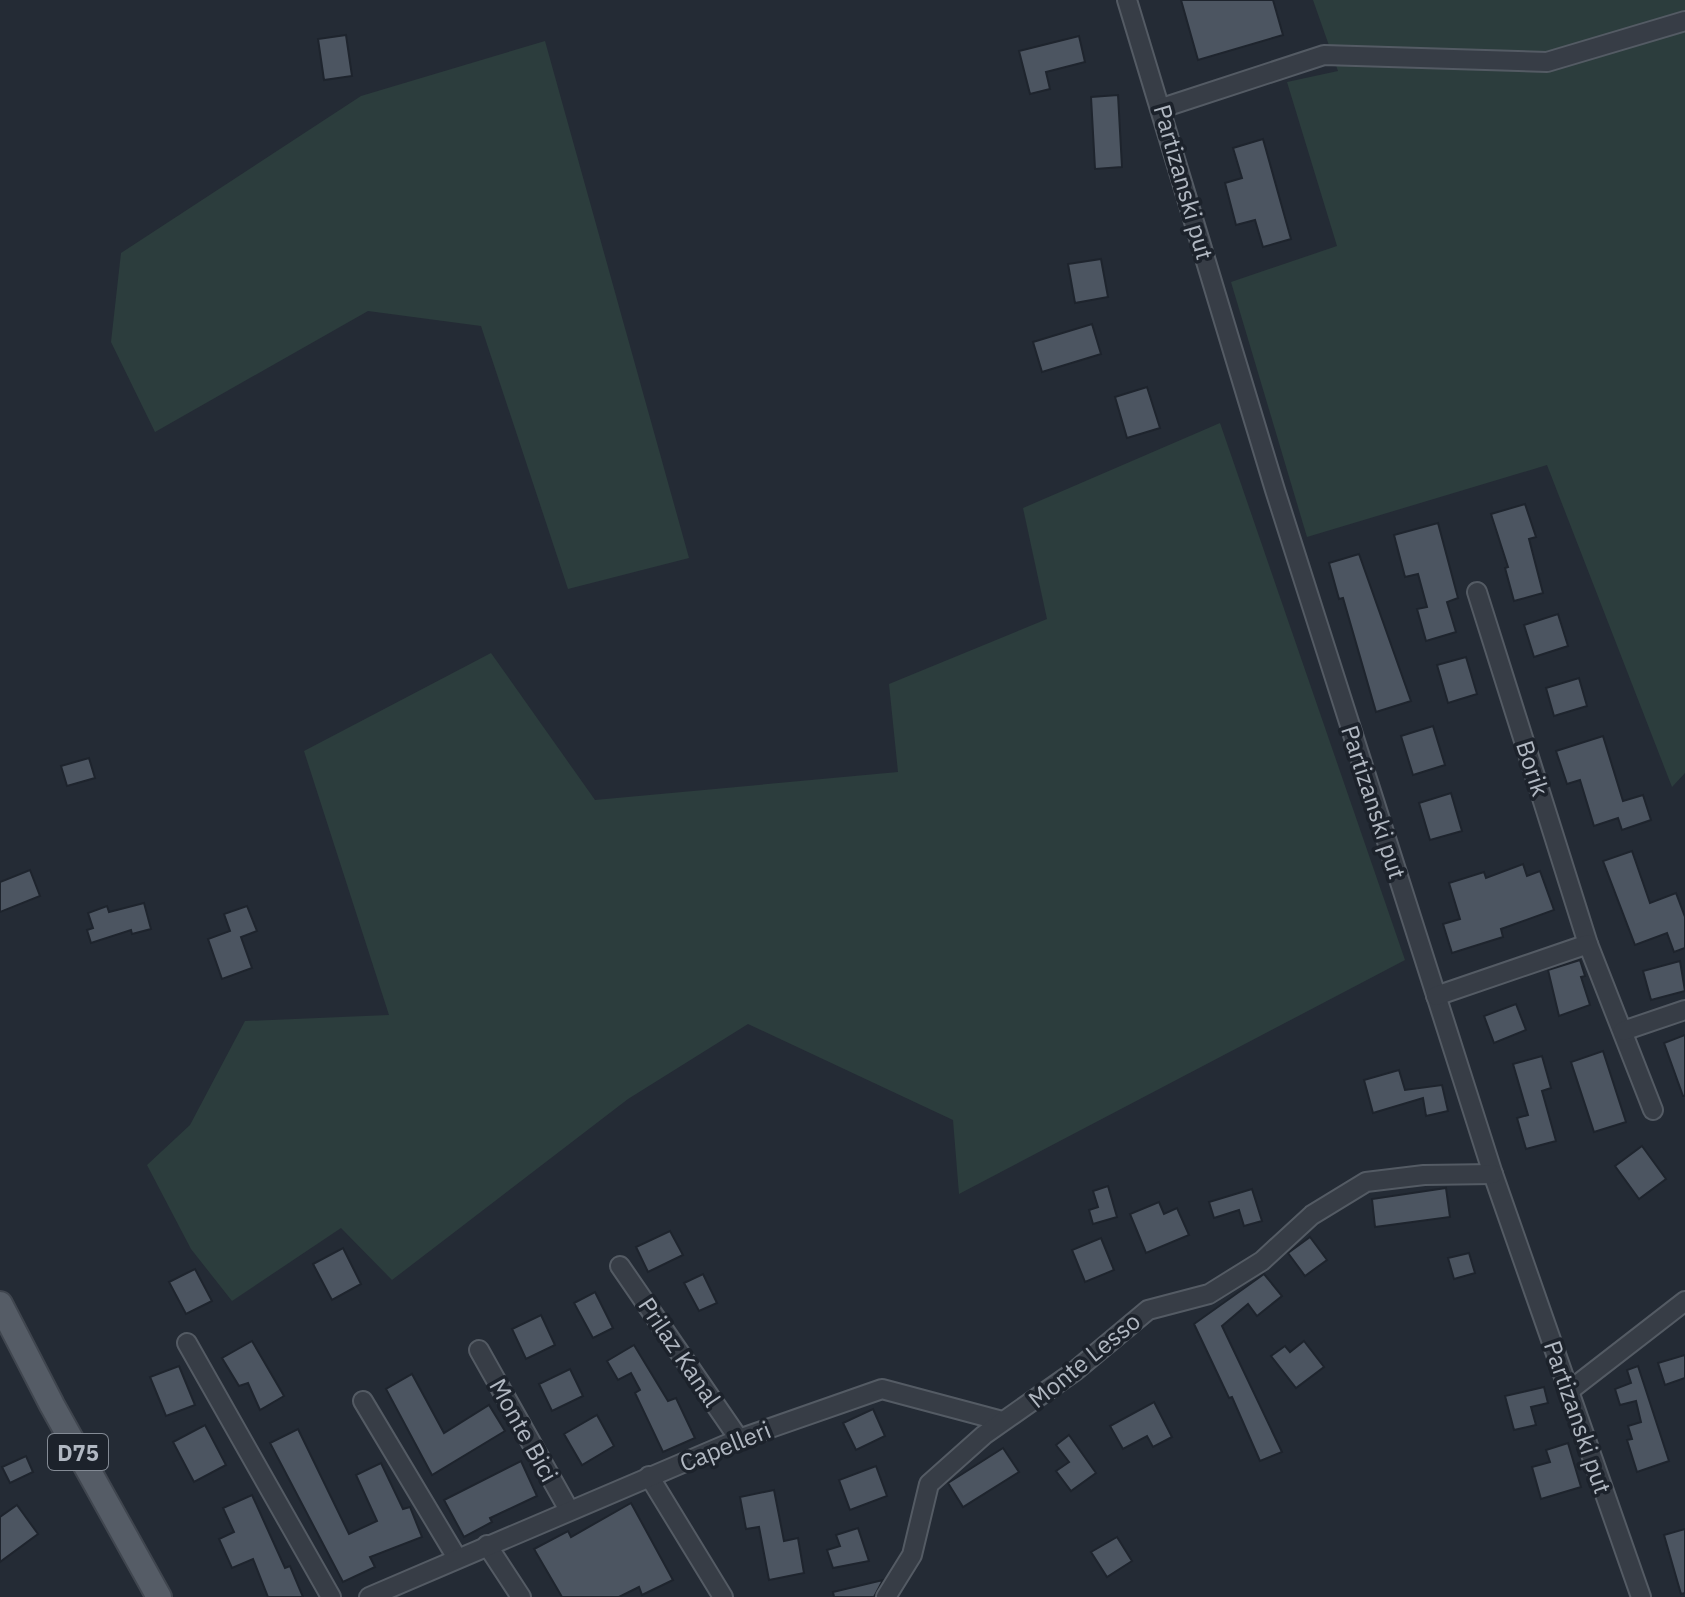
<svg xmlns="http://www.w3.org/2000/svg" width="1685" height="1597" font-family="'IBM Plex Sans',sans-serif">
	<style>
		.green { fill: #2c3d3d }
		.building { fill: #4c5561; stroke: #1e242d; stroke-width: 2 }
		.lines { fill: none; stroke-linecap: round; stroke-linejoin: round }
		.minor-casing { stroke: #545b64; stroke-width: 22 }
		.major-casing { stroke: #40464f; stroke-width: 28 }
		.minor { stroke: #373d46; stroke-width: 18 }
		.major { stroke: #555c66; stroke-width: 24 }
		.labels { text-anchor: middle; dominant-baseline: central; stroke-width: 7; stroke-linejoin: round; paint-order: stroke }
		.shield { fill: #1c222b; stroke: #848b95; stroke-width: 2 }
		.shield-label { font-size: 22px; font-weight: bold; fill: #b1b8c2 }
		.street-label { font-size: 24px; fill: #b1b8c2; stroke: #1c222b }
	</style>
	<rect width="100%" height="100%" fill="#242b35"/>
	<!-- green -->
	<g class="green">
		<polygon points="1313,0 1685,0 1685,773 1672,787 1547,465 1307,537 1231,282 1337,246 1287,82 1338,71"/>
		<polygon points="545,41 689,558 568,589 481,326 368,311 155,432 111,342 121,253 361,96"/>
		<polygon points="1220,423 1405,960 959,1194 953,1120 748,1024 628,1099 392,1280 341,1228 232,1301 191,1249 147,1165 190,1125 245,1021 389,1015 304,751 491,653 595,800 898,772 889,684 1047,619 1023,508"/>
	</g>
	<!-- building -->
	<g class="building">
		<polygon points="1181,0 1273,0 1283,35 1198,60"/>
		<polygon points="346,35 352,76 324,80 318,39"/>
		<polygon points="1079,36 1085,62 1046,72 1050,89 1030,94 1019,51"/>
		<polygon points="1118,95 1122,167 1095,169 1091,97"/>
		<polygon points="1263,139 1291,239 1263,247 1255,220 1236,225 1225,183 1242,178 1233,148"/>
		<polygon points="1101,259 1108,297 1075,303 1068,264"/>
		<polygon points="1092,324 1101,354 1042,372 1033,342"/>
		<polygon points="1147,387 1160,428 1127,438 1115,397"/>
		<polygon points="1525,504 1536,537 1529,539 1543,593 1514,601 1505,568 1508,567 1491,514"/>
		<polygon points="1438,523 1458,598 1447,602 1456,632 1426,641 1417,609 1427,607 1418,574 1405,577 1394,535"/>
		<polygon points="1359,554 1411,701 1376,712 1343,598 1339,599 1329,563"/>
		<polygon points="1558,614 1568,646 1534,657 1524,625"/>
		<polygon points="1466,657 1477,694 1448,703 1437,665"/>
		<polygon points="1579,678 1587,706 1554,716 1546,688"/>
		<polygon points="1433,726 1445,765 1413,775 1401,736"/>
		<polygon points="1603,736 1623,801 1643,795 1651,820 1622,830 1618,818 1594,826 1580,780 1567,784 1556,751"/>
		<polygon points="89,758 95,778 67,786 61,766"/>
		<polygon points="1451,793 1462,831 1430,840 1419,803"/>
		<polygon points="1632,851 1650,903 1676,893 1685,917 1685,948 1674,952 1667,933 1635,945 1603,861"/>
		<polygon points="1523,864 1527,876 1540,871 1554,910 1501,929 1503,937 1452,953 1443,924 1460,919 1449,883 1484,872 1486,878"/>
		<polygon points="30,870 40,896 0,912 0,882"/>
		<polygon points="144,903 151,929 132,934 131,930 91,943 87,930 93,928 88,913 107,906 109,912"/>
		<polygon points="247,906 257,931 241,937 252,968 222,979 208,939 230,931 224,914"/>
		<polygon points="1580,960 1585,976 1581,977 1590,1005 1559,1016 1548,970"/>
		<polygon points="1680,961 1685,991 1651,1000 1643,971"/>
		<polygon points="1516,1004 1526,1030 1494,1043 1484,1016"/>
		<polygon points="1685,1035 1685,1096 1683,1096 1664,1043"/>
		<polygon points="1603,1051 1626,1122 1594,1132 1571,1062"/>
		<polygon points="1542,1056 1551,1088 1542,1091 1556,1141 1526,1149 1517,1118 1528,1115 1513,1064"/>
		<polygon points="1399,1070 1405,1090 1442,1085 1448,1111 1426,1116 1423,1098 1373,1113 1364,1080"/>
		<polygon points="1642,1146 1666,1179 1639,1199 1615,1166"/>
		<polygon points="1108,1186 1117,1217 1093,1224 1089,1210 1098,1207 1093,1191"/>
		<polygon points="1446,1188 1450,1217 1375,1227 1372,1199"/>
		<polygon points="1252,1189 1262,1221 1244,1226 1239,1210 1214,1218 1209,1202"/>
		<polygon points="1159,1202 1164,1214 1177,1208 1189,1235 1146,1253 1130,1214"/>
		<polygon points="670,1231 683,1255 648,1272 636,1247"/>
		<polygon points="1310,1237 1327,1260 1305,1276 1288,1253"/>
		<polygon points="1101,1238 1114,1270 1085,1282 1072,1250"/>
		<polygon points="343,1248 361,1284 332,1300 313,1264"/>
		<polygon points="1469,1253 1475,1273 1454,1279 1448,1258"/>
		<polygon points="195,1269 212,1301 186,1314 169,1282"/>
		<polygon points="703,1274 717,1303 699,1311 684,1283"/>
		<polygon points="1264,1274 1282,1296 1257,1316 1248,1304 1222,1326 1282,1452 1260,1461 1232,1397 1229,1398 1194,1324"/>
		<polygon points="595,1292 613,1328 593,1338 574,1303"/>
		<polygon points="541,1315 555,1345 526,1359 512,1329"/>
		<polygon points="252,1341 284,1396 260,1410 248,1383 239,1386 222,1358"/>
		<polygon points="1304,1341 1324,1367 1296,1388 1271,1356 1285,1346 1290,1352"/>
		<polygon points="634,1345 668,1401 676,1398 695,1438 663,1452 635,1393 640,1390 631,1373 618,1380 607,1361"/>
		<polygon points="1685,1355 1685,1378 1665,1385 1658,1363"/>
		<polygon points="179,1366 195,1405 166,1416 150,1377"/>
		<polygon points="1638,1366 1669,1461 1637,1472 1627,1440 1632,1439 1628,1426 1641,1422 1636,1401 1620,1405 1615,1389 1631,1383 1627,1370"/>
		<polygon points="570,1369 583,1396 552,1411 539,1384"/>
		<polygon points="412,1374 444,1433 489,1405 505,1431 432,1475 386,1389"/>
		<polygon points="1544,1387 1548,1403 1531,1407 1536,1425 1514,1430 1505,1396"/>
		<polygon points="1154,1402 1172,1437 1153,1447 1147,1436 1123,1449 1110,1426"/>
		<polygon points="873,1409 885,1436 856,1450 843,1423"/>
		<polygon points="597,1415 614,1446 582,1465 564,1434"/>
		<polygon points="205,1425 226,1465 194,1482 173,1442"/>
		<polygon points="298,1429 349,1534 377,1521 356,1475 381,1463 403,1509 410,1507 422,1537 370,1557 375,1567 343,1582 270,1443"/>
		<polygon points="1069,1435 1096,1473 1071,1491 1056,1471 1069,1462 1056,1445"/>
		<polygon points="1568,1443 1581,1487 1541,1499 1532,1467 1550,1462 1546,1450"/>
		<polygon points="1003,1448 1019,1472 963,1507 948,1483"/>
		<polygon points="26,1456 33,1472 10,1483 2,1467"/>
		<polygon points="521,1461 537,1496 490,1518 492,1522 464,1537 444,1500"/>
		<polygon points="876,1466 887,1496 850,1510 839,1480"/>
		<polygon points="774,1490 784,1541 798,1538 804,1573 769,1580 759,1527 746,1529 740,1497"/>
		<polygon points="252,1495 285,1568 290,1566 303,1597 268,1597 253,1559 232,1568 219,1539 234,1532 223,1508"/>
		<polygon points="631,1503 673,1580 642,1595 639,1587 619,1597 562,1597 534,1549 568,1531 571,1537"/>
		<polygon points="17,1505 38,1534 0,1562 0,1517"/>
		<polygon points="858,1528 869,1561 833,1568 827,1550 840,1546 836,1535"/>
		<polygon points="1685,1529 1685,1593 1681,1594 1664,1535"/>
		<polygon points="1117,1537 1132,1561 1107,1577 1091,1552"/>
		<polygon points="883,1580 874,1597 834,1597 833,1592"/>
	</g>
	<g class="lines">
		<defs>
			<g id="minor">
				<polyline points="1127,0 1275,490 1493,1174 1641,1597"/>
				<polyline points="1162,108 1324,55 1547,62 1685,21"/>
				<polyline points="1477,592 1588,944"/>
				<polyline points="1436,996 1588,944 1653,1110"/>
				<polyline points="1623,1031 1685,1010"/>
				<polyline points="620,1266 739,1439"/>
				<polyline points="187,1343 331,1597"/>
				<polyline points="479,1350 569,1510"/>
				<polyline points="1569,1391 1685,1301"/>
				<polyline points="363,1401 457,1558"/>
				<polyline points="649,1476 723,1597"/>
				<polyline points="487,1545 521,1597"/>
				<polyline points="369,1597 739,1439 882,1389 1002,1421"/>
				<polyline points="886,1597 912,1555 929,1484 984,1435 1075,1371 1148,1310 1209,1294 1262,1261 1312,1215 1366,1182 1424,1175 1493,1174"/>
			</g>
			<polyline id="major" points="0,1304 52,1405 159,1597"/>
		</defs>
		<!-- minor casing -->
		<use href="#minor" class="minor-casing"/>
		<!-- major casing -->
		<use href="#major" class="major-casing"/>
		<!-- minor -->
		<use href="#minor" class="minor"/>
		<!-- major -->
		<use href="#major" class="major"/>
	</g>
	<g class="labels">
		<!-- shield labels -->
		<rect class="shield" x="48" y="1434" width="60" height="36" rx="6"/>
		<g class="shield-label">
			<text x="78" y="1452">D75</text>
		</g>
		<!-- street labels -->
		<g class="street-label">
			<text transform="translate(1184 182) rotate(74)">Partizanski put</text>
			<text transform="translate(1533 768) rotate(72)">Borik</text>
			<text transform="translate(1374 802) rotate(72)">Partizanski put</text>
			<text transform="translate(680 1352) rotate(56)">Prilaz Kanal</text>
			<text transform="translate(1084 1360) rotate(-39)">Monte Lesso</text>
			<text transform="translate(1578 1417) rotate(71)">Partizanski put</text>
			<text transform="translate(524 1430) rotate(61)">Monte Bici</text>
			<text transform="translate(725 1446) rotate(-22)">Capelleri</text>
		</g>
	</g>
</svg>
